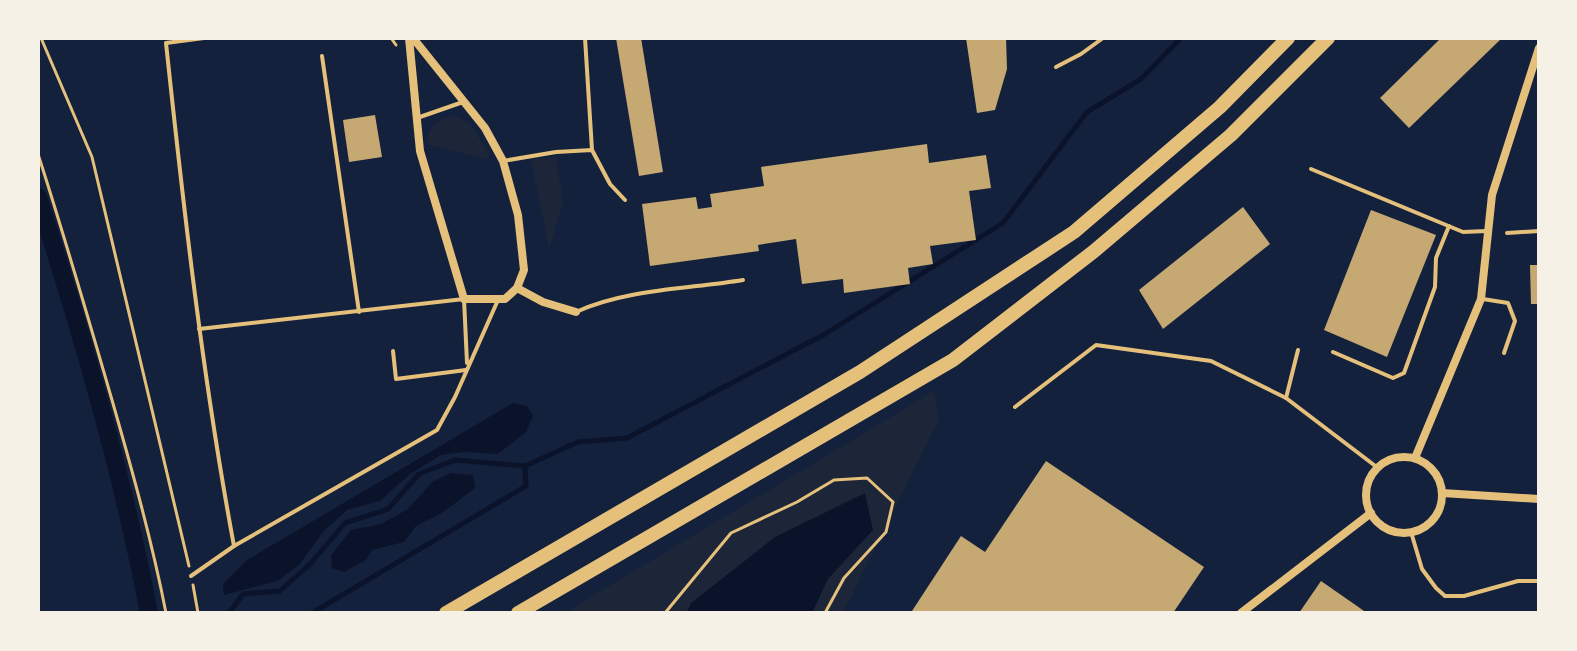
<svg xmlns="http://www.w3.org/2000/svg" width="1577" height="651" font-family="Ubuntu,sans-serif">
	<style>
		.green { fill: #1d2539 }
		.water { fill: #0b132b }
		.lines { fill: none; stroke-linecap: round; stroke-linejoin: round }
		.stream { stroke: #0b132b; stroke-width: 5 }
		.canal { stroke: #0b132b; stroke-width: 18 }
		.building { fill: #c6a872 }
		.path { stroke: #e5c07b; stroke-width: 3 }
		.service { stroke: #e5c07b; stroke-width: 4 }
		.minor { stroke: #e5c07b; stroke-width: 8 }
		.trunk { stroke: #e5c07b; stroke-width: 14 }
	</style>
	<rect width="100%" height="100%" fill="#14213d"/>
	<!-- green -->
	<g class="green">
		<path d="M454,116l16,7 20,33 -6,3 -53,-14 -4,-5c3,-16 13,-22 27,-24z"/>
		<polygon points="556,157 563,203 549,248 531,159"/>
		<polygon points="934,391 939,419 843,613 564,613"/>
	</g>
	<!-- water -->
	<g class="water">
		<polygon points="513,403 527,406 533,416 526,432 498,454 464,452 441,455 410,474 380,501 347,510 323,532 299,565 277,581 224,595 223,584 247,560"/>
		<polygon points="451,473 473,475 475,488 442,513 416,526 404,542 372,550 366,560 344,572 332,568 331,555 351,530 381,524 408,509 432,482"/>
		<polygon points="865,493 873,530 828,579 812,613 686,613 691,603 775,537"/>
	</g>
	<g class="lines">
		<!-- stream -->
		<g class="stream">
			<polyline points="229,613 243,594 280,591 310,564 345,523 388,509 419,474 455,460 525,466 578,442 627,438 825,334 1003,223 1087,112 1141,79 1181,38"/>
			<polyline points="312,613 526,486 525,466"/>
		</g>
		<!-- canal -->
		<path class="canal" d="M38,197c44,137 84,275 111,416"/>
	</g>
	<!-- building -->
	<g class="building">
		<polygon points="616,38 641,38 663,172 639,176"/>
		<polygon points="966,38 1006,38 1007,69 995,110 977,113"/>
		<polygon points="1441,38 1502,38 1409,128 1380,98"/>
		<polygon points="375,115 382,157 349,162 343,120"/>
		<polygon points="927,144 929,163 986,155 991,188 969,191 976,240 930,246 933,264 908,268 910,284 844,293 843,279 802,284 796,239 758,245 759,251 650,266 642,204 696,197 698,209 712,207 710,194 764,186 761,167"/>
		<polygon points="1243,207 1270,244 1163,329 1139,290"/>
		<polygon points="1371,210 1436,235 1387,357 1324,330"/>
		<polygon points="1530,265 1539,265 1539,304 1531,304"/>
		<polygon points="1046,461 1204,567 1173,613 915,613 912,611 961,536 985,552"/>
		<polygon points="1321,581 1367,613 1299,613"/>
	</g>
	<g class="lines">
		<!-- path -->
		<g class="path">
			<polyline points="41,38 92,157 189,566"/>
			<polyline points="391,38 396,45"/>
			<path d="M38,154c26,81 50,163 74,246 20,70 40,141 54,213"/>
			<polyline points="193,585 198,613"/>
			<polyline points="665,613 731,533 797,502 834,480 867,478 893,502 886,532 844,578 825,613"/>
		</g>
		<!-- service -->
		<g class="service">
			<path d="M204,38l-38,5c18,169 37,337 68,503"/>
			<polyline points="585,38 592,150"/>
			<polyline points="322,56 359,312"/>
			<polyline points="1056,67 1081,54 1103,38"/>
			<polyline points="417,118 463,102"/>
			<polyline points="503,161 556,152 592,150 610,184 625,200"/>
			<polyline points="1311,169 1463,232 1487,231"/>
			<polyline points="1507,233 1539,231"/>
			<polyline points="1483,299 1508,303 1515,321 1504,353"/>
			<path d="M576,312c50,-23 113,-23 167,-32"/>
			<polyline points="199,329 464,299 467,363"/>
			<polyline points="393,351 396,379 466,370"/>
			<polyline points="1333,352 1393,378 1404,373 1435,287 1436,258 1449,226"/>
			<polyline points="1286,398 1298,350"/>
			<polyline points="1015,407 1096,345 1211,361 1286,398 1378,468"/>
			<polyline points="1411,532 1422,569 1436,588 1445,596 1464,596 1518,581 1539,581"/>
			<polyline points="191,576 234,546 437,430 455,397 498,300"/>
		</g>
		<!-- minor -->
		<g class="minor">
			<polyline points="409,38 420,151 464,299 505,299 517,288 524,270 518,215 503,161 485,128 413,38"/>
			<polyline points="517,288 543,302 576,312"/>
			<circle cx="1404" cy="495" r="38"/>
			<polyline points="1415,458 1481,299 1492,195 1539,48"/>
			<polyline points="1442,493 1539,499"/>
			<polyline points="1241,613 1371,513"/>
		</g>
		<!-- trunk -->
		<g class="trunk">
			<polyline points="446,613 860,372 1074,232 1220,107 1288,38"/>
			<polyline points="518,613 953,360 1093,252 1231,135 1328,38"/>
		</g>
	</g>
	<!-- border -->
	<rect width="1577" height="651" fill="none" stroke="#f6f1e7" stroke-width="80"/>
</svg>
